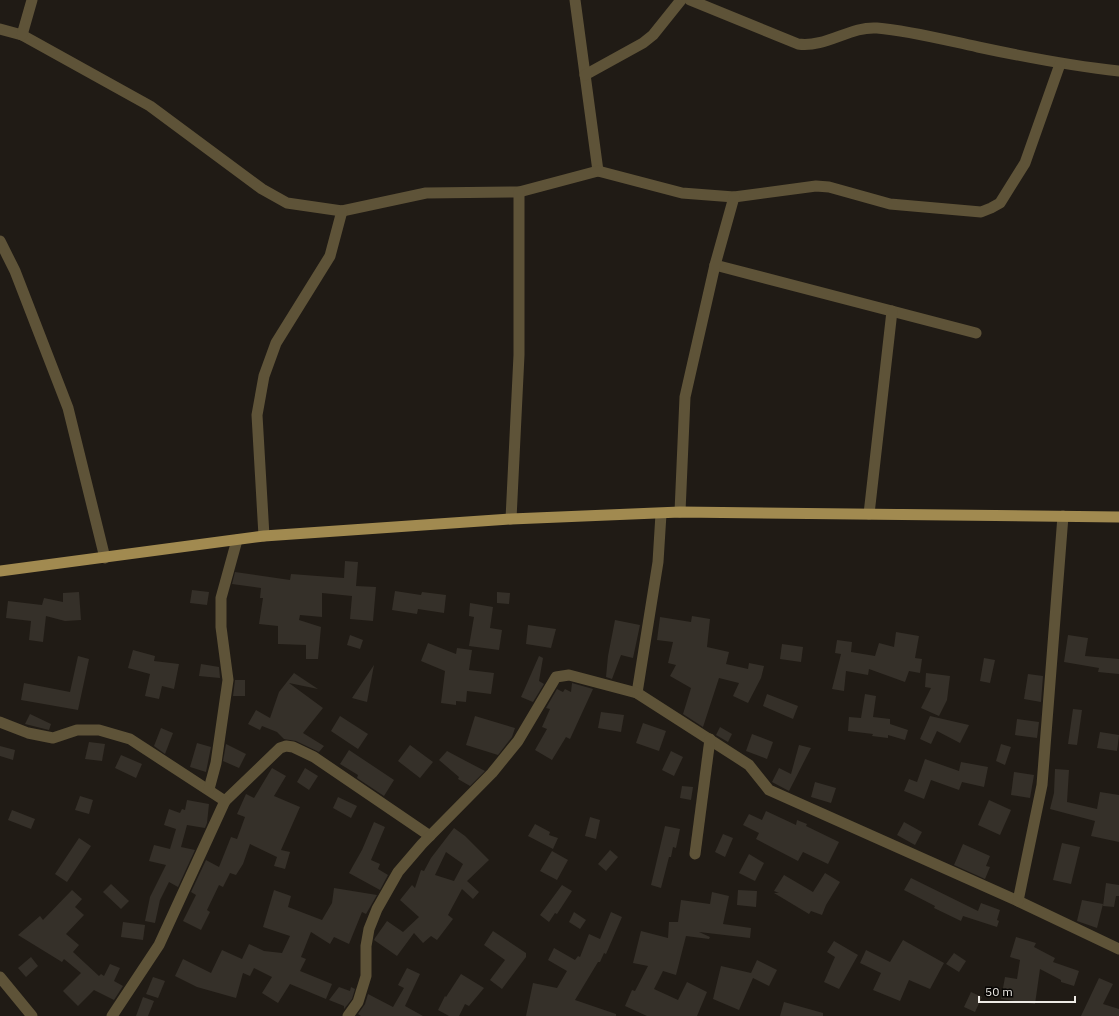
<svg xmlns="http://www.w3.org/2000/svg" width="1119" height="1016" font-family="'IBM Plex Sans',sans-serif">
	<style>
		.building { fill: #353029; fill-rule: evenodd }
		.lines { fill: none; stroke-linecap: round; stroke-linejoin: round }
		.minor { stroke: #5e5338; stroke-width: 11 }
		.primary { stroke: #a18a50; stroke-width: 11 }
	</style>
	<rect width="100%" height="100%" fill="#201b15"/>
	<!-- building -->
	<g class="building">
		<polygon points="345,561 358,562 356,586 376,587 373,621 350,619 352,596 322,593 322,617 300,615 299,620 321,627 318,659 306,659 306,645 278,644 278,626 259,624 263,598 260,598 261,588 232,584 235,572 290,580 291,574 344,578"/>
		<polygon points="192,590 209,592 207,605 190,603"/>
		<polygon points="395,591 421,595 422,592 446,595 444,613 418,609 417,614 392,610"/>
		<polygon points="79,592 81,620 65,621 46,616 43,642 29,640 31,621 6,618 8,601 42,605 44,598 63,602 63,593"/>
		<polygon points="497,592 510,593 509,604 497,603"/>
		<polygon points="470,603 493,607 490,628 502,630 499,650 469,646 474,617 469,616"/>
		<polygon points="692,616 710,619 707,647 729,652 726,664 748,669 749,663 764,666 761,678 748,703 733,696 739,683 719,678 703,727 683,714 691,688 670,676 676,665 668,663 673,642 657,640 660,617 691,622"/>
		<polygon points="615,620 640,625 633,658 621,655 612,679 606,677 608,656"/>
		<polygon points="528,625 556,629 551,648 526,644"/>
		<polygon points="896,632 919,636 915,658 922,659 920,673 909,671 905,682 869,669 868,675 846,671 844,691 832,689 841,654 835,653 837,640 852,642 851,652 875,656 879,643 894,647"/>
		<polygon points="350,635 363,640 360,649 347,645"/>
		<polygon points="1068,635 1088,638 1085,656 1119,659 1119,674 1098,672 1099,668 1064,662"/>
		<polygon points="428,643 456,654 457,648 472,650 469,670 494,673 491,694 467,691 466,702 456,701 456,705 441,703 445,671 421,661"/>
		<polygon points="782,644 803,647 801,662 780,659"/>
		<polygon points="133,650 155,656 154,661 179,664 174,689 162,686 159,699 145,696 150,674 128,668"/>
		<polygon points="78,656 89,659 78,710 21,700 24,683 70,692"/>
		<polygon points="539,656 543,658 539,681 544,684 533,702 521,697"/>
		<polygon points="984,658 995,660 990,683 980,681"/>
		<polygon points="201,664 219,667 220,678 199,676"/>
		<polygon points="374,665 367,702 352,698"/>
		<polygon points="294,673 318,689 289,683 323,708 303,733 324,746 319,752 296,741 284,739 277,732 262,726 260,730 248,724 256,710 270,718 279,692"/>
		<polygon points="926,673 950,676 947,700 939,716 921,708 931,688 925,687"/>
		<polygon points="1028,674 1043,676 1041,702 1024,699"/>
		<polygon points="235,680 245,680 245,696 233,696"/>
		<polygon points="572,683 593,689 570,739 566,737 552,760 535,750 547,729 542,727 550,709 546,708 557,689 563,692 565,689 571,692"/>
		<polygon points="767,694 798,706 793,719 763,706"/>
		<polygon points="865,694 876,696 873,717 890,719 890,724 908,730 905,740 888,735 888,738 872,736 873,734 848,731 849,717 861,718"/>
		<polygon points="1073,709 1082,710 1077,745 1068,744"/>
		<polygon points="601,712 624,715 621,732 598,728"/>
		<polygon points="30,714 51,724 49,730 25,724"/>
		<polygon points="340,716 368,734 358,749 331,731"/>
		<polygon points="475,716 515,728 512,737 498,755 466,745"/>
		<polygon points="930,716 969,725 960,743 937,731 931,744 920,739"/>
		<polygon points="1017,719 1039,722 1037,738 1015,735"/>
		<polygon points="643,723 666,731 659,751 636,743"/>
		<polygon points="720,727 732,734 728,742 716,735"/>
		<polygon points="161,728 173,733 165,754 154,746"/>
		<polygon points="1100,732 1119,735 1117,751 1097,748"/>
		<polygon points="752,734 773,742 767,759 746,751"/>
		<polygon points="89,742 105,744 102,761 85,759"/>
		<polygon points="197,743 211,747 206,772 190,767"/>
		<polygon points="226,744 246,754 239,768 223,761"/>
		<polygon points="1001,744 1011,747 1005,765 996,761"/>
		<polygon points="410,745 433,762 420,778 398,761"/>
		<polygon points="799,745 811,748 789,791 772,782 779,768 791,774"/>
		<polygon points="0,746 15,750 13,760 0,756"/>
		<polygon points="349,750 394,780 384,796 357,778 358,775 340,764"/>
		<polygon points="447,751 462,759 485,771 470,786 458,779 459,777 439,760"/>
		<polygon points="671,751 683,757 674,776 662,770"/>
		<polygon points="121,755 142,764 136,778 115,768"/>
		<polygon points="925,759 959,771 961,762 988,767 984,787 962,782 959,790 931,780 924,799 904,791 909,779 917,782"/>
		<polygon points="272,768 286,776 274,796 300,807 281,850 290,852 285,869 274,866 277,857 250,844 243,864 236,875 230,873 223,887 219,885 207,910 210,912 201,930 183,921 196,895 191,892 206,860 219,867 231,837 237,839 245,817 237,814 246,794 254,798"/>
		<polygon points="305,768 318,776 309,790 297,782"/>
		<polygon points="1055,769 1069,770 1067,802 1097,809 1100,792 1119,795 1119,842 1091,836 1095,821 1050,809 1054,793"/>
		<polygon points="1014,772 1034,775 1030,798 1011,795"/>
		<polygon points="815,782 836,788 831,803 811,797"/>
		<polygon points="682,786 693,787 691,800 680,798"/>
		<polygon points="80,796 93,800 89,814 75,810"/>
		<polygon points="338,797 357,806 351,818 333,808"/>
		<polygon points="187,800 209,804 207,823 205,828 187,825 181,847 195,850 178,887 169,882 160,900 155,923 145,921 150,897 166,865 149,861 154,845 170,849 176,829 164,825 169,809 180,813 182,809 185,810"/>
		<polygon points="989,800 1011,810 1000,835 978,825"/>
		<polygon points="12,810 35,819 31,829 8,820"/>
		<polygon points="766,811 796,825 797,820 807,824 806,826 839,842 828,864 803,852 798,861 756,839 759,833 743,825 749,814 762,820"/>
		<polygon points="590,817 600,820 596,839 585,836"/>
		<polygon points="374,822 385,827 371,860 380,864 378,869 388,875 380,890 349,873 362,850"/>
		<polygon points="904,822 922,832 915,845 897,835"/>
		<polygon points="535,824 550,832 549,835 558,838 553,849 528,836"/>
		<polygon points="665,826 680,829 676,848 673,847 671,857 669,857 661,888 651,885"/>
		<path d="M454,828l11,8 24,24 -22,21 12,11 -6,7 -11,-10 -14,26 5,4 -16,21 -6,-4 -8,7 -9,-10 -17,23 -23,-16 1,-2 12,-17 16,11 16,-15 -19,-17 12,-15 3,3 6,-18 3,1 7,-13zM446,852l17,12 -9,17 -19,-6z"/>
		<polygon points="723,834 733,838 725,857 715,852"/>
		<polygon points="79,838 91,846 67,882 55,874"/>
		<polygon points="1062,843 1080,847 1071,884 1053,880"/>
		<polygon points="963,844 990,856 986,866 990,867 985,879 954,865"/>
		<polygon points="610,850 618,857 606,871 598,864"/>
		<polygon points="552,851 568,860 557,880 540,871"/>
		<polygon points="749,854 764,863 755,881 739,873"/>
		<polygon points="825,873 840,882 826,905 822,915 811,911 809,914 774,893 779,893 774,891 784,875 813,892"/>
		<polygon points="911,878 978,911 981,903 1000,910 997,920 999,921 997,927 963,916 961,921 934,908 935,906 904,890"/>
		<polygon points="1106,883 1119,885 1119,896 1116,896 1114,907 1103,906"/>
		<polygon points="111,884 129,901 121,909 103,892"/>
		<polygon points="562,885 572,891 557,914 555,913 549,922 540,915"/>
		<polygon points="334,888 377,895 366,914 362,912 349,944 334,937 330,944 311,932 301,957 306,959 300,971 332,984 326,999 290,984 278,1003 262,993 272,977 254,968 250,976 243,973 236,998 197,987 175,976 183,959 211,973 222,950 242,959 249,944 264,951 282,953 290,936 263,927 274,890 291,896 288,907 322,920 332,903"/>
		<polygon points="72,890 82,899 75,907 84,915 66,934 79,945 73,952 99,976 101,974 104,976 110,964 120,968 114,981 123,986 114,1000 94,990 78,1006 63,991 81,973 64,959 62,962 18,935 40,916 43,920"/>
		<polygon points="738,890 757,891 756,907 737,905"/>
		<polygon points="712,892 729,896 723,924 751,928 750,938 699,932 710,937 709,939 686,936 676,975 663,971 654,989 678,1000 687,982 707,992 697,1016 647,1016 625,1006 632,990 635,991 648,966 633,963 641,931 668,938 669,922 678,922 681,900 710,904"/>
		<polygon points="1082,900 1103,904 1097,928 1077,921"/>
		<polygon points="574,912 586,920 580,929 569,922"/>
		<polygon points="611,912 622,917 606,954 604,953 600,962 598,962 575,1000 616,1014 616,1016 526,1016 533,983 557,988 567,971 548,960 554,948 575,960 578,956 580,957 589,934 600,939"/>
		<polygon points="123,922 145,925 143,940 121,937"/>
		<polygon points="493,931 526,953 526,957 502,989 490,980 505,960 484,945"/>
		<polygon points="1016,937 1036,943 1034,947 1055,958 1053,962 1079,971 1074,986 1061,982 1061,980 1040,969 1035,1004 1001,999 1005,977 1017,979 1020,960 1010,957"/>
		<polygon points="903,940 944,963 930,989 909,980 900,1001 873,990 881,973 860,963 866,950 890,962"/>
		<polygon points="834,941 858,955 839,989 824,982 835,957 827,952"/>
		<polygon points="954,953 966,961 959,972 946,964"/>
		<polygon points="31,957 38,966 26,977 18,968"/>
		<polygon points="757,960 777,970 769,986 753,978 739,1010 713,999 721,966 751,973"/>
		<polygon points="407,968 420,974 405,1006 423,1016 361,1016 358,1014 365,1004 368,994 393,1007 404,988 398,985"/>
		<polygon points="461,974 484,988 469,1006 465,1004 459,1016 449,1016 438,1010 445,996 446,997"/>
		<polygon points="153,977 165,981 158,998 146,994"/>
		<polygon points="1099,978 1113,984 1103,1004 1119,1009 1119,1016 1081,1016"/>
		<polygon points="339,987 350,991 351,987 355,989 352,999 344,1009 344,1006 329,1000"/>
		<polygon points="971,992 982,997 975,1012 964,1007"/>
		<polygon points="143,997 154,1001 148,1016 136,1016"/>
		<polygon points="784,1002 823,1013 823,1016 780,1016"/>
	</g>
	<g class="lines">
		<!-- minor -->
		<g class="minor">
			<polyline points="575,0 598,171"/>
			<path d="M690,0l108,44c28,4 52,-18 79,-16 34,3 68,12 101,19 47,10 93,19 141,24"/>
			<polyline points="0,29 22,35 150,106 262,189 287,203 342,211 426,193 519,192 598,171 682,193 734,197 816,186 829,187 890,204 981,212 991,208 1000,203 1025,163 1060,64"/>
			<polyline points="22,35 32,0"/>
			<polyline points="585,75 643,43 653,35 681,0"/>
			<polyline points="0,241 15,271 68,408 105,558"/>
			<polyline points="715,265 976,333"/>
			<polyline points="680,512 685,397 715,265 734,197"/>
			<polyline points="661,514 658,562 637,693 749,765 769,790 1018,901 1119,949"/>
			<polyline points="869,514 892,311"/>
			<polyline points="511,519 519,355 519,192"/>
			<polyline points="264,536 257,415 264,376 276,343 330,256 342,211"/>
			<polyline points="0,722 28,733 53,738 77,730 99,730 130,739 225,801 280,748 286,746 293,747 314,757 430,836"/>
			<polyline points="209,789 216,763 228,680 221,627 221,598 237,540"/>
			<polyline points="695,854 710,739"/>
			<polyline points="1018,901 1042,785 1063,516"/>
			<polyline points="0,977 32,1016"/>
			<polyline points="112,1016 159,945 225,801"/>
			<polyline points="348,1016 358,1002 366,976 366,946 369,929 377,909 398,872 422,844 492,773 518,741 556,677 569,675 637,693"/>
		</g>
		<!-- primary -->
		<polyline class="primary" points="0,571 264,536 511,519 680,512 1119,517"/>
	</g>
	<!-- scale -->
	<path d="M979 996v6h96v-6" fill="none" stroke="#edeae5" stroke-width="2"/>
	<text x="985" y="996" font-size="12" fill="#edeae5" stroke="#080604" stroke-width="3" paint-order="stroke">50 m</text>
</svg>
